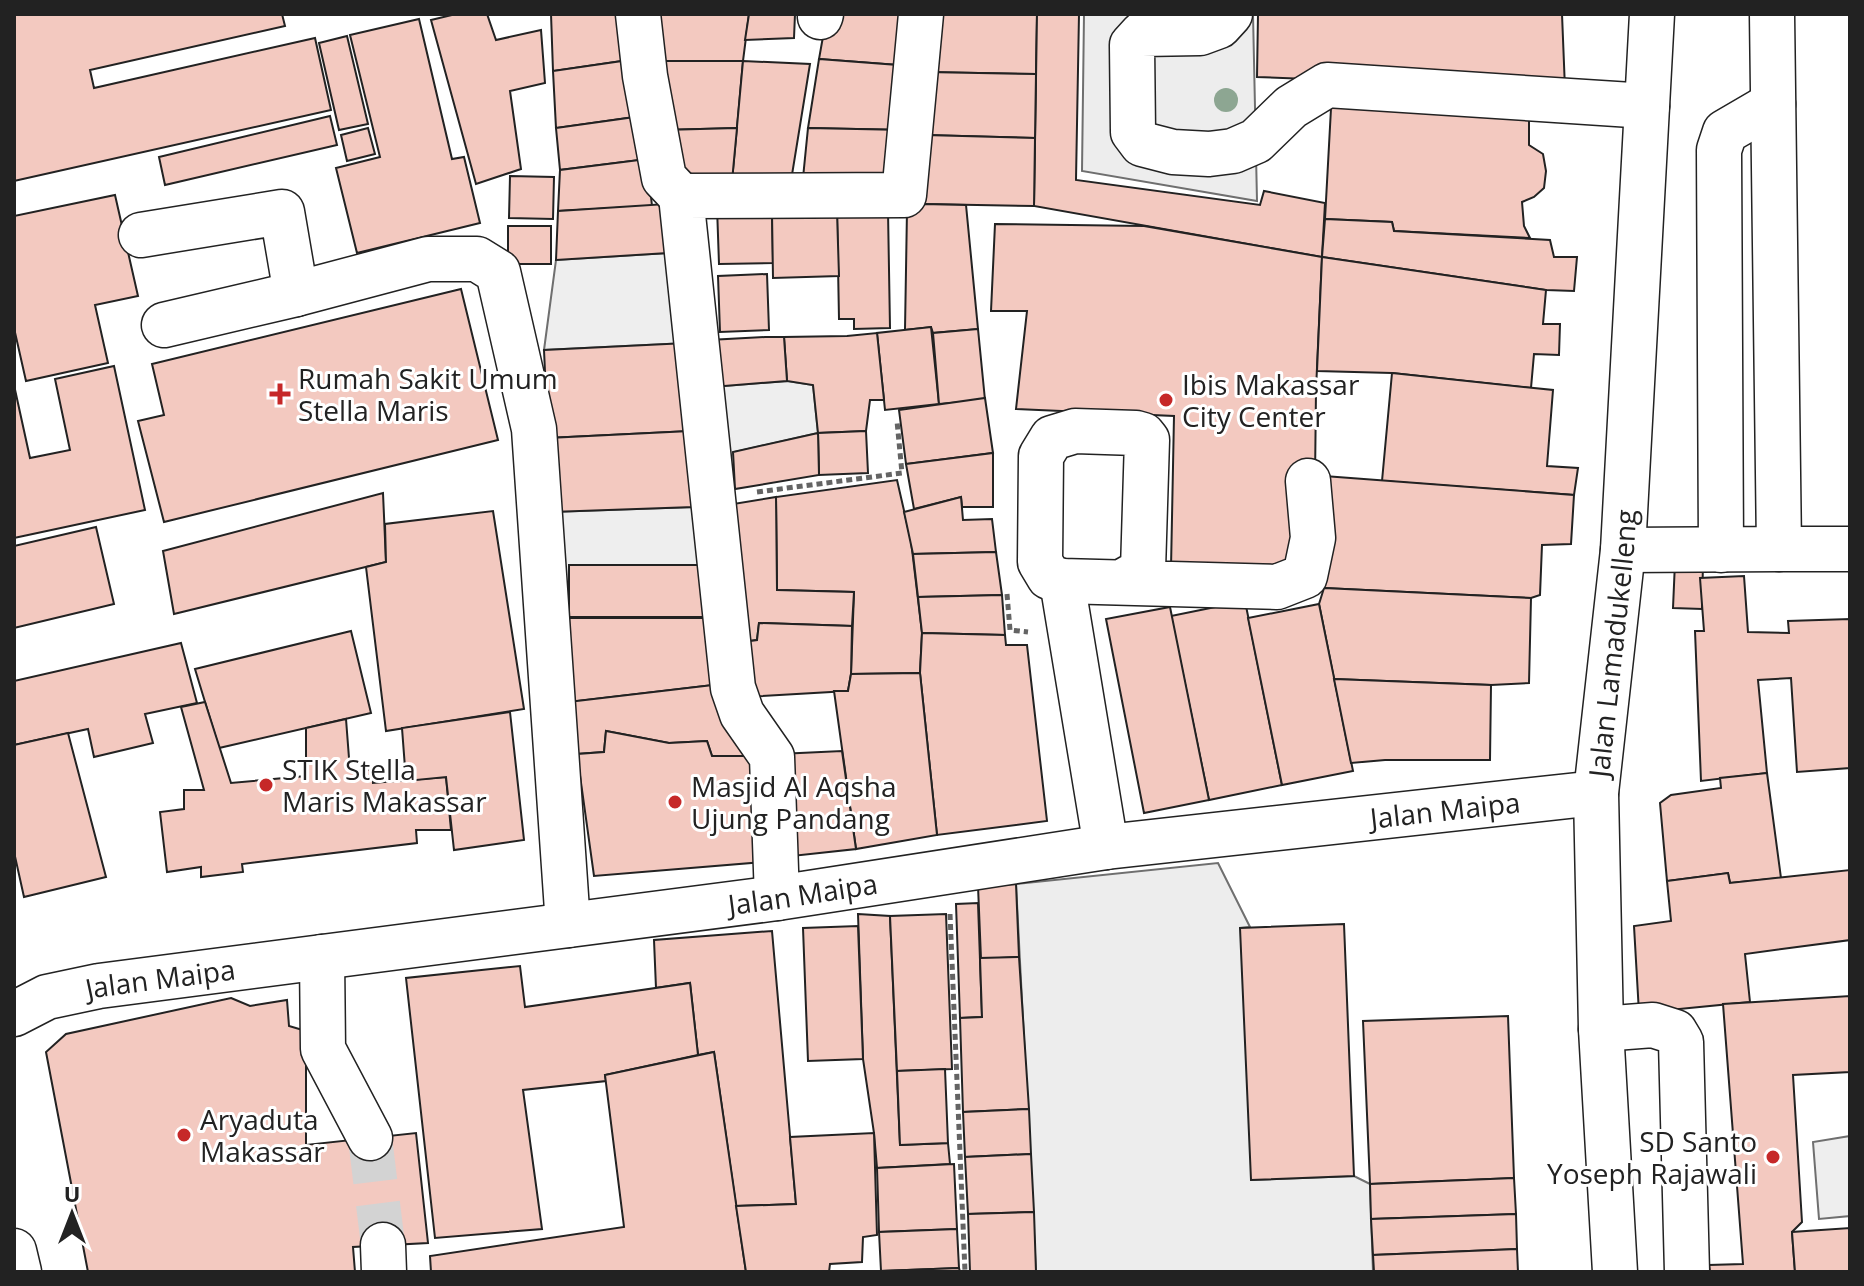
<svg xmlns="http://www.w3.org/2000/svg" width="1864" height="1286" font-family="'Open Sans',sans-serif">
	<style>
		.green { fill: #eee; stroke: #6f6f6f; stroke-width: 2 }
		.parking { fill: #ededed; stroke: #6f6f6f; stroke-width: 2 }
		.building { fill: #f3c9c0; stroke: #222; stroke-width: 2 }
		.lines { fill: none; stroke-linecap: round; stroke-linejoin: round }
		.minor-tunnel { stroke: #d3d3d3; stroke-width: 44; stroke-dasharray: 44 22; stroke-linecap: butt }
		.minor-casing { stroke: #222; stroke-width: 47 }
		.major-casing { stroke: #222; stroke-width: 47 }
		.path { stroke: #646464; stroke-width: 5; stroke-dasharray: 6 4; stroke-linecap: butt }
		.minor { stroke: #fff; stroke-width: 44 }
		.major { stroke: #fff; stroke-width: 44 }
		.tree { fill: #8da692 }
		.poi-dot { fill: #c62828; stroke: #fff; stroke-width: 3 }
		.labels { text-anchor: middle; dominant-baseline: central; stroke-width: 6; stroke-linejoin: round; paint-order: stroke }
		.poi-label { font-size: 28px; fill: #222; stroke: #fff; text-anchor: start }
		.street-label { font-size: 28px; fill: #222; stroke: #fff }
	</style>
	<rect width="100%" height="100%" fill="#fff"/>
	<!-- green -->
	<g class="green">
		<polygon points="668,253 687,343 544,350 556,260"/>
		<polygon points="787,381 813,385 818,433 734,452 735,489 719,488 712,387"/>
		<polygon points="694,507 704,565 569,565 569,617 562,618 551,512"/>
		<polygon points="1850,1136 1850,1216 1819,1219 1813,1142"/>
	</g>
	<!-- parking -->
	<g class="parking">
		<polygon points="1084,14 1253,14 1257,201 1082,171"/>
		<polygon points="1218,863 1250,927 1241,928 1252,1180 1354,1176 1370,1184 1373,1272 1036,1272 1016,884"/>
	</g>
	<!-- building -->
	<g class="building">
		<polygon points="14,14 282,14 285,26 90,70 94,88 315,38 331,110 14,181"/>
		<polygon points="456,14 487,14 496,40 541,30 545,83 510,91 521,169 476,184 431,20"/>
		<polygon points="551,14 626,14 636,59 553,71"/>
		<polygon points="650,14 749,14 743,61 652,61"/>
		<polygon points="749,14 795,14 794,38 745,40"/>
		<polygon points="827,14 913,14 911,66 819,59"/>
		<polygon points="927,14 1037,14 1036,74 926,72"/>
		<polygon points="1037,14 1079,14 1076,180 1260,205 1264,191 1325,203 1322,257 1034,206"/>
		<polygon points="1258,14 1562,14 1565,89 1257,77"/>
		<polygon points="419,19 452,159 464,157 480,223 357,253 336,168 380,157 350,35"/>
		<polygon points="347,36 368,124 339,130 319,43"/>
		<polygon points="636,59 642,116 556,128 553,71"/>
		<polygon points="819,59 911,66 905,130 808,128"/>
		<polygon points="652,61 743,61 737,128 663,130"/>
		<polygon points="743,61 810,64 791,181 732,181"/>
		<polygon points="926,72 1036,74 1035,138 925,135"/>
		<polygon points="1332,90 1538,107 1529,121 1529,145 1543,154 1546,171 1544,188 1534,197 1522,202 1524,226 1530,238 1394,231 1392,222 1325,219"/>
		<polygon points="330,116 337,145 165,185 159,157"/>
		<polygon points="642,116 647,159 560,170 556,128"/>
		<polygon points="368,128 375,154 347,161 341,135"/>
		<polygon points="737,128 732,181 669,178 663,130"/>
		<polygon points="808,128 905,130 897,188 802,188"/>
		<polygon points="925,135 1035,138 1034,206 923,204"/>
		<polygon points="647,159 652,206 558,211 560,170"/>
		<polygon points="510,176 554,177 553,219 509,218"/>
		<polygon points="115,195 138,296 95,305 108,363 26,381 14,328 14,216"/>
		<polygon points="666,204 668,253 556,260 558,211"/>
		<polygon points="923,204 966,205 978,329 933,333 931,327 905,330 907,210"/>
		<polygon points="772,205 773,263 719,264 717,207"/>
		<polygon points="888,211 890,328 854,329 854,319 839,319 837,212"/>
		<polygon points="837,212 839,276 773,278 772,214"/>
		<polygon points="1325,219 1392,222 1394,231 1550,240 1554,257 1577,257 1574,291 1546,290 1322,257"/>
		<polygon points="995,224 1144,226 1322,257 1316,390 1315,481 1300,564 1171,568 1174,416 1016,409 1027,311 991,311"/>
		<rect x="508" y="226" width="43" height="38"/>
		<polygon points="1322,257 1546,290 1543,324 1560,324 1559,355 1534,354 1531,388 1392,373 1317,371"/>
		<polygon points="767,274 769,330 720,332 718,276"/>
		<polygon points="461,289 498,440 164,522 138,421 164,415 152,364"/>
		<polygon points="931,327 939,404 885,410 877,333"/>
		<polygon points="978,329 985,400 939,404 933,333"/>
		<polygon points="877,333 884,400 870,400 866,431 818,433 813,385 787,381 784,337 847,336"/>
		<polygon points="765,337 784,337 787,381 712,387 709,340"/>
		<polygon points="687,343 690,431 548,438 544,350"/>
		<polygon points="114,366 145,510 14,538 14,385 30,458 70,450 55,379"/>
		<polygon points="1392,373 1553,390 1547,466 1578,468 1574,495 1382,481"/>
		<polygon points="985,398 993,453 906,464 899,410"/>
		<polygon points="690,431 694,507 551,512 548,438"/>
		<polygon points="866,431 868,473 819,475 818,433"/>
		<polygon points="818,433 819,475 735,489 733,452"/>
		<polygon points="993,453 993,507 962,507 961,497 914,509 906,464"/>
		<polygon points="1324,476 1574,495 1571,544 1542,545 1540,595 1531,598 1324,588"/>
		<polygon points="897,480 911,541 922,633 920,673 851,674 854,592 777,590 776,497"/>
		<polygon points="383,493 386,562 174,614 163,551"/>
		<polygon points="776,497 777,590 854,592 852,626 759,623 757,640 735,643 721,506"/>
		<polygon points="961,497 963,520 992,519 996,552 913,554 904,512"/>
		<polygon points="493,511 524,709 386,731 366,567 386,562 385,524"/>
		<polygon points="96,527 114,604 14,628 14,546"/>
		<polygon points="996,552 1002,595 918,597 913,554"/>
		<polygon points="1675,562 1703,563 1702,609 1673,608"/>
		<rect x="569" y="565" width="135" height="52"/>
		<polygon points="1744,576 1748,632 1789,633 1788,621 1850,619 1850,768 1797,772 1791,678 1758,680 1767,773 1701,781 1695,631 1704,631 1700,578"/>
		<polygon points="1324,588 1531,598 1529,683 1491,685 1334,679 1319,604"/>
		<polygon points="1002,595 1005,635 922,633 918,597"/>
		<polygon points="1245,601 1282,785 1209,800 1171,616"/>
		<polygon points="1319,604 1353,771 1282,785 1248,618"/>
		<polygon points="1170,607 1209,800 1144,813 1106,619"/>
		<polygon points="562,618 713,618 713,685 568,702"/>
		<polygon points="759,623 852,626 851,674 848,691 745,697 735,643 757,640"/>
		<polygon points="351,631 371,713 219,748 195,669"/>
		<polygon points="922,633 1005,635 1006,645 1027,645 1047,821 937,835 920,673"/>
		<polygon points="181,643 197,703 145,714 153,743 94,757 88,729 14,745 14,681"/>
		<polygon points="920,673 937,835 856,849 834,691 848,691 851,674"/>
		<polygon points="1334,679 1491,685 1490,760 1385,760 1351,763"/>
		<polygon points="713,685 759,756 712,756 707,741 669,743 606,731 604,752 577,754 568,702"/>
		<polygon points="205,702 231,783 306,776 306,728 346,719 350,771 373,769 373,783 446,777 451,830 416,830 417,843 242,864 243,872 201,877 201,867 167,872 160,812 184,809 184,790 204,790 181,707"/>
		<polygon points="510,712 524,840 454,850 446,777 406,781 402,728"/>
		<polygon points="606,731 669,743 707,741 712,756 759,756 763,862 594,876 577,754 604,752"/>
		<polygon points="68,733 106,877 24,897 14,852 14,745"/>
		<polygon points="842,751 856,849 783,857 779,754"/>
		<polygon points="1767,773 1781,878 1730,883 1728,873 1667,881 1660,803 1671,795 1721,788 1720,778"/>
		<polygon points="1850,870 1850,940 1745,954 1750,1002 1639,1013 1634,926 1671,921 1667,881 1728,873 1730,883"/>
		<polygon points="1016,884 1019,957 981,959 978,886"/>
		<polygon points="978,903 982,1017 960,1018 956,904"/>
		<polygon points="858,914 890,916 900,1145 948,1143 950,1164 877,1168 874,1133 863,1059"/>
		<polygon points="946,914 952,1069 897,1071 890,916"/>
		<polygon points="1344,924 1354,1176 1251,1180 1240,928"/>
		<polygon points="858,926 863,1059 808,1061 803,928"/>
		<polygon points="772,931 796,1204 736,1206 714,1052 698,1055 690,983 656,988 654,940"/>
		<polygon points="1019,957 1029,1109 963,1112 960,1018 982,1017 980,958"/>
		<polygon points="520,966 525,1007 690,983 698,1055 605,1075 606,1081 523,1090 542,1229 435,1238 406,978"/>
		<polygon points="1850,996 1850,1072 1793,1075 1802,1222 1792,1232 1795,1272 1710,1272 1709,1265 1743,1264 1723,1004"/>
		<polygon points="231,998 250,1006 287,1000 289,1026 306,1031 306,1145 416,1133 428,1243 353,1247 355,1272 88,1272 46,1052 66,1034"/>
		<polygon points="1508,1016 1514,1178 1370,1184 1363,1021"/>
		<polygon points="714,1052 746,1272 431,1272 430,1256 624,1227 605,1075"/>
		<polygon points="945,1069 948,1143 900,1145 897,1071"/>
		<polygon points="1029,1109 1031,1154 965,1157 963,1112"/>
		<polygon points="874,1133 877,1235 863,1237 862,1262 830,1264 829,1272 746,1272 736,1206 796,1204 790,1137"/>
		<polygon points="1031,1154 1034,1212 968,1214 965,1157"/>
		<polygon points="954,1164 957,1229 879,1232 877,1168"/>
		<polygon points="1514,1178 1516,1214 1371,1219 1370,1184"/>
		<polygon points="1034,1212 1036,1272 970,1272 968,1214"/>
		<polygon points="1516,1214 1517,1249 1373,1255 1371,1219"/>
		<polygon points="1850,1228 1850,1272 1795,1272 1792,1232"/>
		<polygon points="957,1229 959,1268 881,1271 879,1232"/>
		<polygon points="1517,1249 1518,1272 1374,1272 1373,1255"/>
		<polygon points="959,1268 960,1272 881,1272 881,1271"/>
	</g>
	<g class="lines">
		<!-- minor-tunnel -->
		<polyline class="minor-tunnel" points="370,1138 383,1245"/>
		<defs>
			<g id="minor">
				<polyline points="638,14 645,76 664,178 681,196"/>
				<polyline points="1230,14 1219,26 1200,33 1142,34 1132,45 1133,132 1142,144 1173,152 1209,154 1233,151 1256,141 1291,107 1327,85 1647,106"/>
				<polyline points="820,17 821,14"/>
				<polyline points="141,235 282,212 296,294"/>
				<polyline points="164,325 296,294 428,259 477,259 498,272 534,429 568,925"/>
				<polyline points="1779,549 1850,549"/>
				<polyline points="1623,550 1779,549 1772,14"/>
				<polyline points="1721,550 1719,150 1725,132 1773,104"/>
				<polyline points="1062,581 1106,847"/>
				<polyline points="1122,582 1143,570 1147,440 1143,435 1136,433 1075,431 1052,438 1041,456 1040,562 1049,577 1062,581 1277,587 1305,576 1313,538 1308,481"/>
				<polyline points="777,898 772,757 742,714 733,688 681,196 904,195 921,14"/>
				<polyline points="322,957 323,1049 370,1138"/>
				<path id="s1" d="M14,1014l33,-17 52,-11 678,-88 329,-51 490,-54"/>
				<polyline points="1601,1029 1653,1025 1675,1032 1681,1042 1687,1272"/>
				<polyline points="383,1245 384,1272"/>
				<path id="s2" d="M1615,1272l-14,-243 -5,-236 27,-243 29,-536"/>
			</g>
			<polyline id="major" points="14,1251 19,1272"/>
		</defs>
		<!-- minor casing -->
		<use href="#minor" class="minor-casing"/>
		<!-- major casing -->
		<use href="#major" class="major-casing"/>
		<!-- path -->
		<g class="path">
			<polyline points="757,492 902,473 897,421"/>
			<polyline points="1007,594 1010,630 1028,632"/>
			<polyline points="950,914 965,1272"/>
		</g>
		<!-- minor -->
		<use href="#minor" class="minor"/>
		<!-- major -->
		<use href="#major" class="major"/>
	</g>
	<!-- trees -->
	<circle class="tree" cx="1226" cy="100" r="12"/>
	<!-- markers -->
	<g class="poi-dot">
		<path d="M276 382h8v8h8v8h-8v8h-8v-8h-8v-8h8z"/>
		<circle cx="1166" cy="400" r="8"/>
		<circle cx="266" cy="785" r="8"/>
		<circle cx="675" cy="802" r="8"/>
		<circle cx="184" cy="1135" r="8"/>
		<circle cx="1773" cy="1157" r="8"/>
	</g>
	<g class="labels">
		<!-- poi labels -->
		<g class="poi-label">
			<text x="298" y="378">Rumah Sakit Umum<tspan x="298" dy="32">Stella Maris</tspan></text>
			<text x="1182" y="384">Ibis Makassar<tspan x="1182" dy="32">City Center</tspan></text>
			<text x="282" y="769">STIK Stella<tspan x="282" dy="32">Maris Makassar</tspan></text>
			<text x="691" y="786">Masjid Al Aqsha<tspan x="691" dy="32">Ujung Pandang</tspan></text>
			<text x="200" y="1119">Aryaduta<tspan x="200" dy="32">Makassar</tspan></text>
			<text x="1757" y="1141" text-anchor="end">SD Santo<tspan x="1757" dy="32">Yoseph Rajawali</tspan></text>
		</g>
		<!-- street labels -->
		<g class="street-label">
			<text stroke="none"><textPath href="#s2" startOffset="630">Jalan Lamadukelleng</textPath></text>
			<text stroke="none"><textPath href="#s1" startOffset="1448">Jalan Maipa</textPath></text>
			<text stroke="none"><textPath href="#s1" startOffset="800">Jalan Maipa</textPath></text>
			<text stroke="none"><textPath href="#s1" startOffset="152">Jalan Maipa</textPath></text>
		</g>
	</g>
	<!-- border -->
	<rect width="1864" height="1286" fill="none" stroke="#222222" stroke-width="32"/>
	<!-- north arrow -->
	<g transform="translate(72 1214)" stroke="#ffffff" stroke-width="6" paint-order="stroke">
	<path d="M0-6L14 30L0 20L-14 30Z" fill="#222222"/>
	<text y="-12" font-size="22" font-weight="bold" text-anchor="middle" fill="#222222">U</text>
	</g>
</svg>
